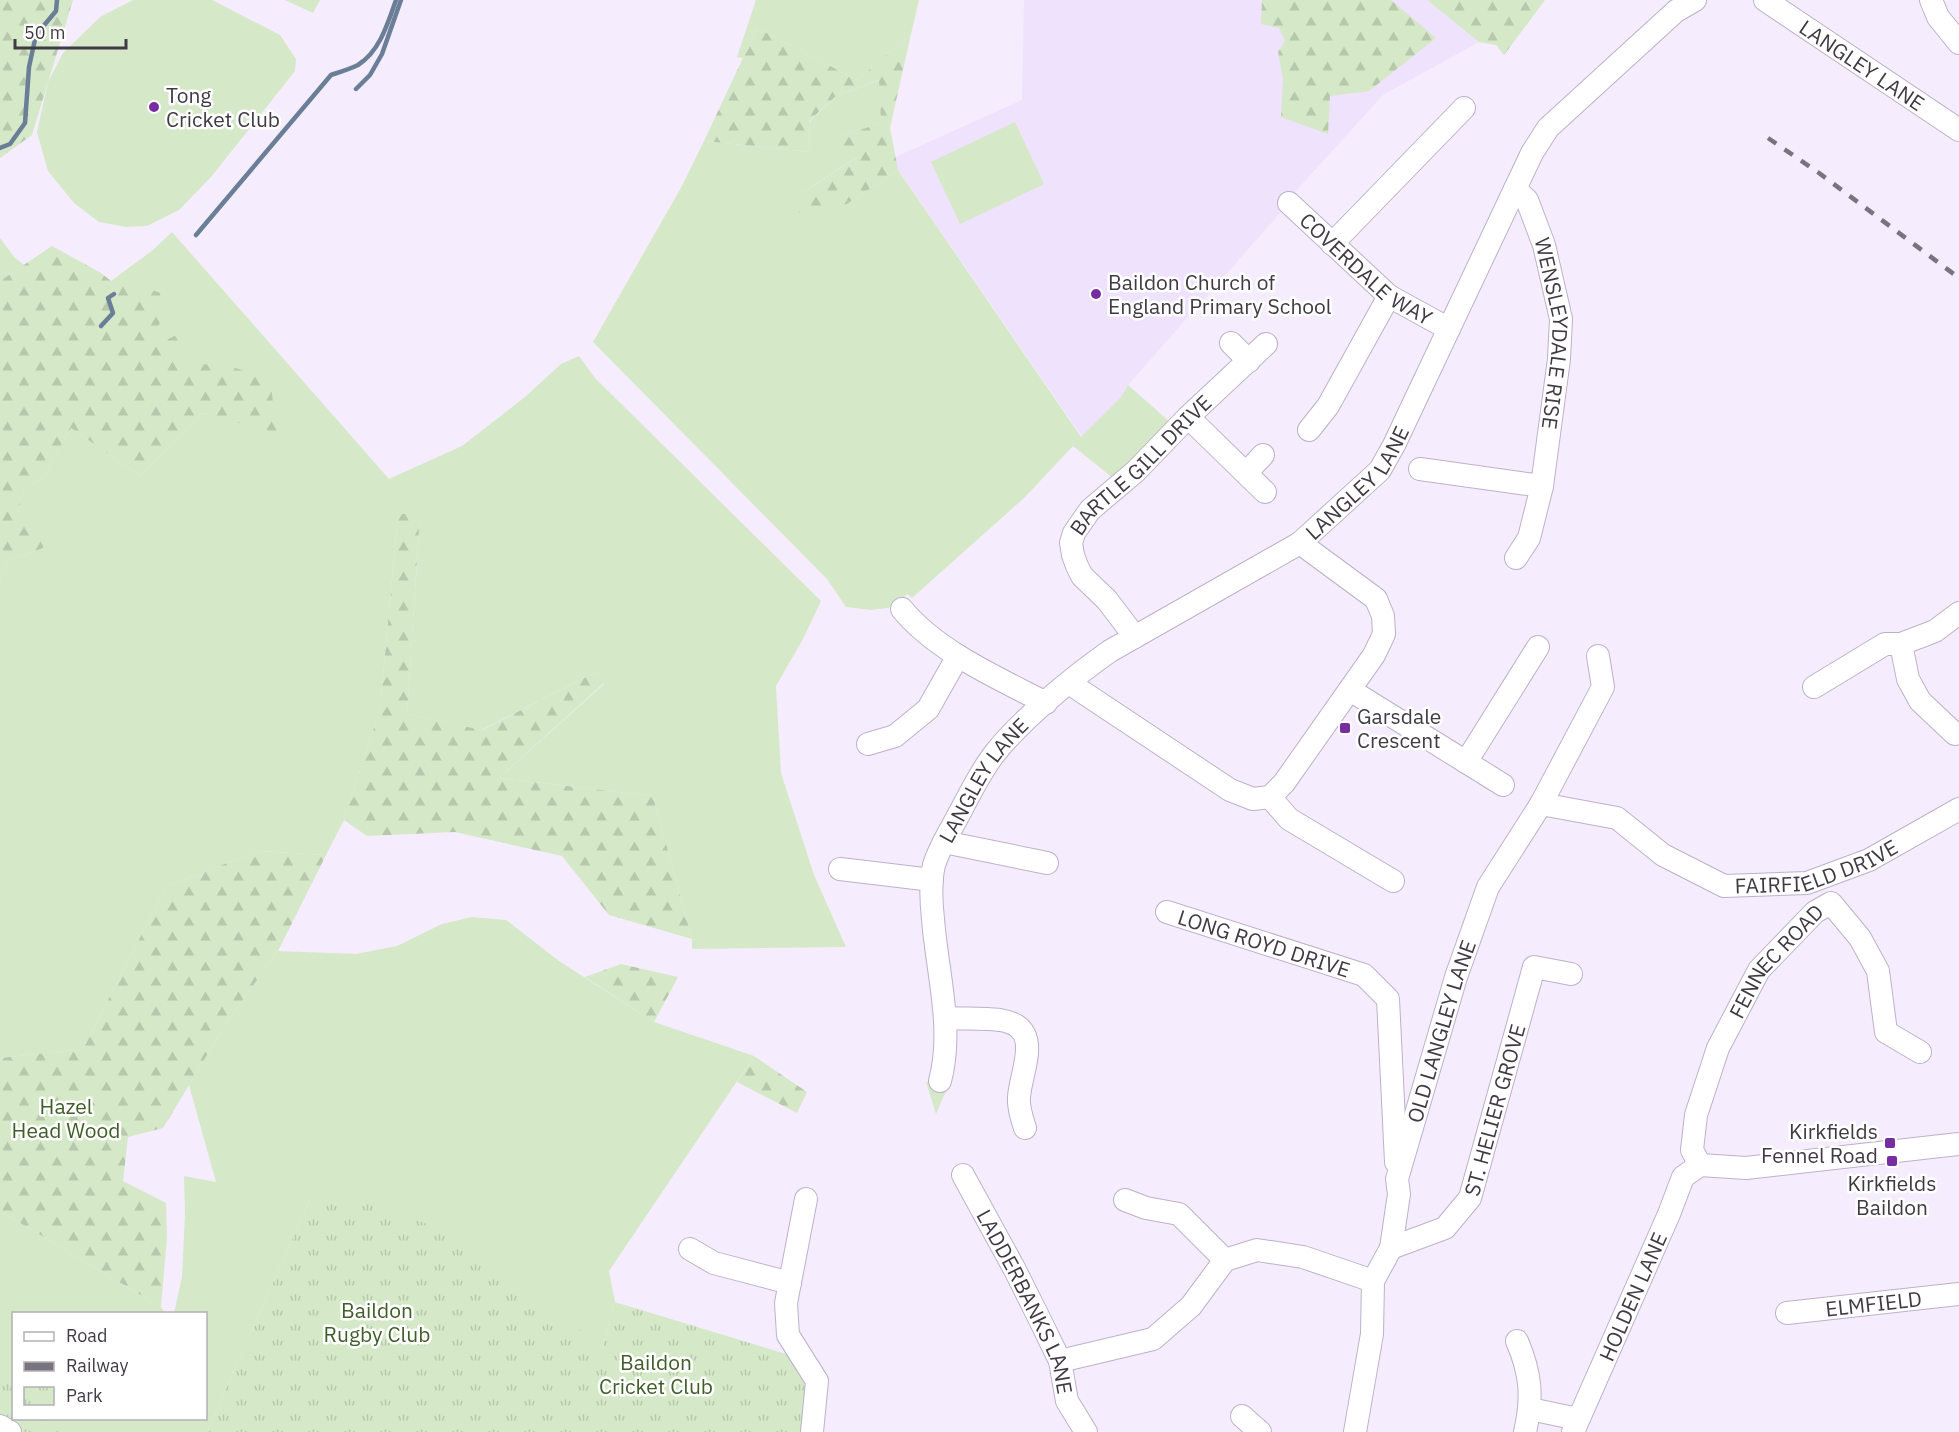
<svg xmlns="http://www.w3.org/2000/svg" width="1959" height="1432" font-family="'IBM Plex Sans',sans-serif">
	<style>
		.built { fill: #efe2fd }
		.grass { fill: #d5e8c8 }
		.forest { fill: url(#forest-firs) }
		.park { fill: url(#park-tufts) }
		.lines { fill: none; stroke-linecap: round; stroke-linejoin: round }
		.stream { stroke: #6a7f97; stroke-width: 4.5 }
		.minor-casing { stroke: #bdb1ca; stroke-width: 24 }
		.minor { stroke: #fff; stroke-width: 22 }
		.rail { stroke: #79737f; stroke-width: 4.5; stroke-dasharray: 10 10; stroke-linecap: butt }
		.poi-dot { fill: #772d9f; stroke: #fff; stroke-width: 2 }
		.labels { text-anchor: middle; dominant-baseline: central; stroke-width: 5; stroke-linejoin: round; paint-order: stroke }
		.street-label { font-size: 21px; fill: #3f3a44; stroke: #fff }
		.poi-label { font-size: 21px; fill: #3f3a44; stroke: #fff; text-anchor: start }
		.park-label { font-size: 21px; fill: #405e29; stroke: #fff }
	</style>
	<defs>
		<pattern id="forest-firs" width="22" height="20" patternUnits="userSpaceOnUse" patternTransform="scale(1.5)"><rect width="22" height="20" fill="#d5e8c8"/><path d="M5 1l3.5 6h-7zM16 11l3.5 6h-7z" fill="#b8c8ad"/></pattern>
		<pattern id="park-tufts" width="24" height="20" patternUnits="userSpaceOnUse" patternTransform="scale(1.5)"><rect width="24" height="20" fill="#d5e8c8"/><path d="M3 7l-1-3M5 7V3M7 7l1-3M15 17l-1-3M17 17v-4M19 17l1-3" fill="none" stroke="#b8c8ad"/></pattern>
	</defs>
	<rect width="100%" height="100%" fill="#f5edfd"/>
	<!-- built -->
	<polygon class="built" points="1024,0 1427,0 1479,42 1383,95 1296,191 1289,203 1128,385 1121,397 1082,437 891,159 1022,100"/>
	<!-- grass -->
	<g class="grass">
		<polygon points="133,0 212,0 280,35 296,59 295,71 211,177 179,210 147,226 126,227 99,222 74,203 48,171 37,132 48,82 63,53 100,17"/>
		<polygon points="285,0 320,0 313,13"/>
		<polygon points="756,0 919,0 911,34 857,80 757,28 743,58 737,57"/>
		<polygon points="880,80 881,123 841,136 828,148 859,156 799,195 847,204 898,170 1081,437 1121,397 1128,385 1170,422 1113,478 1073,446 1024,498 912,598 907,594 895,607 871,610 846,607 827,579 593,342 682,186 704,141 810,152 809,122 836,96"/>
		<polygon points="1015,122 1044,184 960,224 931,162"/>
		<polygon points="172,232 389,479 462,446 525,397 561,364 579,356 595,378 821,601 803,639 776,686 781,773 814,875 846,947 692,949 692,939 653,796 499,778 604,684 596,672 481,730 407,714 420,514 398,514 380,709 344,820 326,855 257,851 166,887 83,1049 0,1058 0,580 6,562 43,548 18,514 23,491 43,478 71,428 140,476 202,413 277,432 198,366 173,363 182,332 162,342 154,337 163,313 130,281 111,281 153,250"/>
		<polygon points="0,238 14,257 24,265 0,281"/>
		<polygon points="472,917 506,920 559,961 654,1022 754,1056 609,1271 615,1302 602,1349 583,1332 310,1199 207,1432 0,1432 0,1211 161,1307 165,1313 14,1314 14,1418 206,1418 206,1314 174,1313 182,1277 185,1214 184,1176 216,1182 189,1085 227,1022 278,951 356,954 397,946 442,924"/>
		<polygon points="940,1081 949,1084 936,1114 926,1082"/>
	</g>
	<!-- forest -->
	<g class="forest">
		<polygon points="0,0 73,0 32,135 0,158"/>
		<polygon points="1262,0 1391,0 1436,38 1369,91 1330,96 1328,134 1281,117 1283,79 1278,52 1285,41 1279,28 1261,24"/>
		<polygon points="1427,0 1545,0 1504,55 1496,45 1479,42"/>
		<polygon points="757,28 857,80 911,34 890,128 898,170 847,204 791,214 799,195 858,157 827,148 841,136 881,123 879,80 836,96 809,121 810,152 704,141"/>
		<polygon points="52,246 101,273 111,281 130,281 160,293 163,313 155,337 162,342 182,332 188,337 173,363 226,365 270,379 277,433 202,413 140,476 71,428 43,478 23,491 18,514 45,531 43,548 6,562 0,580 0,281"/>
		<polygon points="398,514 420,514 407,714 482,730 596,672 604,683 499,778 653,796 692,939 609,915 562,856 455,832 367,836 344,820 380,709"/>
		<polygon points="257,851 326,855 278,951 227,1022 163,1128 128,1137 123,1181 166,1203 167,1237 161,1307 0,1211 0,1058 83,1049 166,887"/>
		<polygon points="621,964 678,977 654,1022 585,977"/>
		<polygon points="754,1056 807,1092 797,1113 737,1082"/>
	</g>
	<!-- park -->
	<g class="park">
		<polygon points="364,1196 440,1230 583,1332 602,1349 615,1302 796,1357 805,1386 806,1396 802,1432 207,1432 310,1199"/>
		<polygon points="0,1365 13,1380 14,1418 51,1419 58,1432 19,1432 0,1417"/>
	</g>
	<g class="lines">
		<!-- stream -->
		<g class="stream">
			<polyline points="356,89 370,75 382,54 401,0"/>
			<polyline points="0,148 10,144 25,123 29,67 36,35 56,11 57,0"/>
			<path d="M196,235l135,-160c9,-3 19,-6 27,-10 22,-14 30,-42 38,-65"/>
			<polyline points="101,326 113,313 108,298 114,294"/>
		</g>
		<defs>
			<g id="minor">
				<path id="s1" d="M1765,0l194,130"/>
				<polyline points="1931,0 1938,17 1959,43"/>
				<path id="s2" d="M1515,189l12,11 17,45 17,74 -2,40 -17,127 -13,52 -13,20"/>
				<path id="s3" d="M1289,203l100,93 60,33"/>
				<polyline points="1332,244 1464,108"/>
				<polyline points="1231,343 1249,361"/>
				<polyline points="1188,417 1265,492"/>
				<polyline points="1309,430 1328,406 1389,296"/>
				<polyline points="1420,469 1542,486"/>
				<polyline points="1246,473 1263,455"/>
				<path d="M902,609c34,42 96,69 144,94"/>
				<path id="s4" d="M1135,637l-28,-37 -25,-24 -5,-10 -4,-11 -2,-12 3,-10 16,-23 46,-39 52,-54 78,-73"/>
				<polyline points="1901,644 1908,679 1920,701 1955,734"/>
				<polyline points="1069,683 1230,790 1253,799 1270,797 1284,783 1374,655 1384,634 1383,616 1376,599 1300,543"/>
				<polyline points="1814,687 1885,644 1901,644 1935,631 1959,613"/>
				<polyline points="1350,690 1466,762 1538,647"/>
				<polyline points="868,744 895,736 928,709 958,656"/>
				<polyline points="1466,762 1503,785"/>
				<polyline points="1270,797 1289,819 1393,881"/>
				<path id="s5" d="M1541,804l76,14 46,37 61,31 83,-3 62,-23 90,-51"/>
				<polyline points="944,842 1047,863"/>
				<polyline points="840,869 932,880"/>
				<path id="s6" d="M1167,912l197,63 24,24 8,163"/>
				<path d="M945,1018c18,1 37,0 55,2 45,7 21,49 19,77 -1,11 3,21 6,31"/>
				<path id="s7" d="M940,1081c14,-52 -3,-109 -7,-162 -2,-18 -3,-37 1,-54 5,-17 16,-34 24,-49 12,-22 22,-44 37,-63 28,-35 78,-76 115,-102l190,-108 80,-73 14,-25 138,-292 16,-25 128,-117 19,-11"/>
				<path id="s8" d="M1700,1165l-8,-15 4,-35 22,-67 41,-78 56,-58 16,-9 29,35 18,33 8,61 34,20"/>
				<polyline points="1700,1165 1746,1168 1959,1144"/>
				<path id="s9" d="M963,1175l52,95 23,46 22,45 7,40 19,31"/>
				<polyline points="806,1199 786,1303 788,1335 817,1381 812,1432"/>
				<polyline points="1125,1200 1146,1208 1179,1214 1225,1260"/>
				<path id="s10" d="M1391,1248l54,-20 25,-30 64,-231 37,7"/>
				<polyline points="690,1249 714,1263 790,1283"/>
				<path id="s11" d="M1787,1313l172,-19"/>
				<path d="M1517,1341c14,33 16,56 8,91"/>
				<polyline points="1060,1361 1153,1339 1191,1306 1225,1260 1257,1250 1303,1257 1373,1281"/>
				<polyline points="1530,1409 1578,1419"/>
				<polyline points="1242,1416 1260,1432"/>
				<polyline points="0,1426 10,1432"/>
				<path id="s12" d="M1355,1432l17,-98 1,-53 18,-33 8,-54 -2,-15 59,-202 32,-90 53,-83 62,-117 -5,-31"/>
				<path id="s13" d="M1573,1432l96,-218 14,-37 17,-12"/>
			</g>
		</defs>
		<!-- minor casing -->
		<use href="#minor" class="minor-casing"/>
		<!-- minor -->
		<use href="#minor" class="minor"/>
		<!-- rail -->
		<polyline class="rail" points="1768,138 1819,173 1959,278"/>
	</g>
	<!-- markers -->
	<g class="poi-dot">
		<circle cx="154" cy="107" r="6"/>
		<circle cx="1096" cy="294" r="6"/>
		<rect x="1339" y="722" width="12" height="12" rx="3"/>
		<rect x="1884" y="1137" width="12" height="12" rx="3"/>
		<rect x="1886" y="1155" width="12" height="12" rx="3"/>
	</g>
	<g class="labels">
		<!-- street labels -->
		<g class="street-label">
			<text stroke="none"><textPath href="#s1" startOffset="117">LANGLEY LANE</textPath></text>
			<text stroke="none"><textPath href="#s3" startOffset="102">COVERDALE WAY</textPath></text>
			<text stroke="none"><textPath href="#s2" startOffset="154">WENSLEYDALE RISE</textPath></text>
			<text stroke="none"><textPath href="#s4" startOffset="222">BARTLE GILL DRIVE</textPath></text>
			<text stroke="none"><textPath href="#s7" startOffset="802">LANGLEY LANE</textPath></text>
			<text stroke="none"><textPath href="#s7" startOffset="316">LANGLEY LANE</textPath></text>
			<text stroke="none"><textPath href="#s5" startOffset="300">FAIRFIELD DRIVE</textPath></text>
			<text stroke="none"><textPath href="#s6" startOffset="102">LONG ROYD DRIVE</textPath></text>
			<text stroke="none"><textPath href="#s8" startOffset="228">FENNEC ROAD</textPath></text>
			<text stroke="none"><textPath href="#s12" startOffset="414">OLD LANGLEY LANE</textPath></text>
			<text stroke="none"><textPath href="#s10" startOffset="188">ST. HELIER GROVE</textPath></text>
			<text stroke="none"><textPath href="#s13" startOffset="148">HOLDEN LANE</textPath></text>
			<text stroke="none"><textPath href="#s11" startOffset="87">ELMFIELD</textPath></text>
			<text stroke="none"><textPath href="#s9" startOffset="142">LADDERBANKS LANE</textPath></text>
		</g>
		<!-- poi labels -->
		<g class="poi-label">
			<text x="166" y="95">Tong<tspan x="166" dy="24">Cricket Club</tspan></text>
			<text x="1108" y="282">Baildon Church of<tspan x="1108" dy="24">England Primary School</tspan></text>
			<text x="1357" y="716">Garsdale<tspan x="1357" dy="24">Crescent</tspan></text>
			<text x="1878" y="1131" text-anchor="end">Kirkfields<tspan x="1878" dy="24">Fennel Road</tspan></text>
			<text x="1892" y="1183" text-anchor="middle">Kirkfields<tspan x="1892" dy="24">Baildon</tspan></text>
		</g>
		<!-- park labels -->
		<g class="park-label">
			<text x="66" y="1106">Hazel<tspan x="66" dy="24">Head Wood</tspan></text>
			<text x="377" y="1310">Baildon<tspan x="377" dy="24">Rugby Club</tspan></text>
			<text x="656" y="1362">Baildon<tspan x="656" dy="24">Cricket Club</tspan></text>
		</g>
	</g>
	<!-- legend -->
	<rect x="12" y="1312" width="195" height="108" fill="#ffffff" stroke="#b2b0b4" stroke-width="1.5"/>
	<rect x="24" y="1332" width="30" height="9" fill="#ffffff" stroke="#b2b0b4" stroke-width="1.5"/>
	<text x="66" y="1342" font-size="18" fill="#3f3a44">Road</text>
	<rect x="24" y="1362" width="30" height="9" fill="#79737f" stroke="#b2b0b4" stroke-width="1.5"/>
	<text x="66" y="1372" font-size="18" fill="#3f3a44">Railway</text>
	<rect x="24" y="1387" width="30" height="18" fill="url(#park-tufts)" stroke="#b2b0b4" stroke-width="1.5"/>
	<text x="66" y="1402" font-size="18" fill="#3f3a44">Park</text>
	<!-- scale -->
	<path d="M15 39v9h111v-9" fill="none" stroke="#3f3a44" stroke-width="3"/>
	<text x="24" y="39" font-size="18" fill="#3f3a44" stroke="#ffffff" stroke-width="4.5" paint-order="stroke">50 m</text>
</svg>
